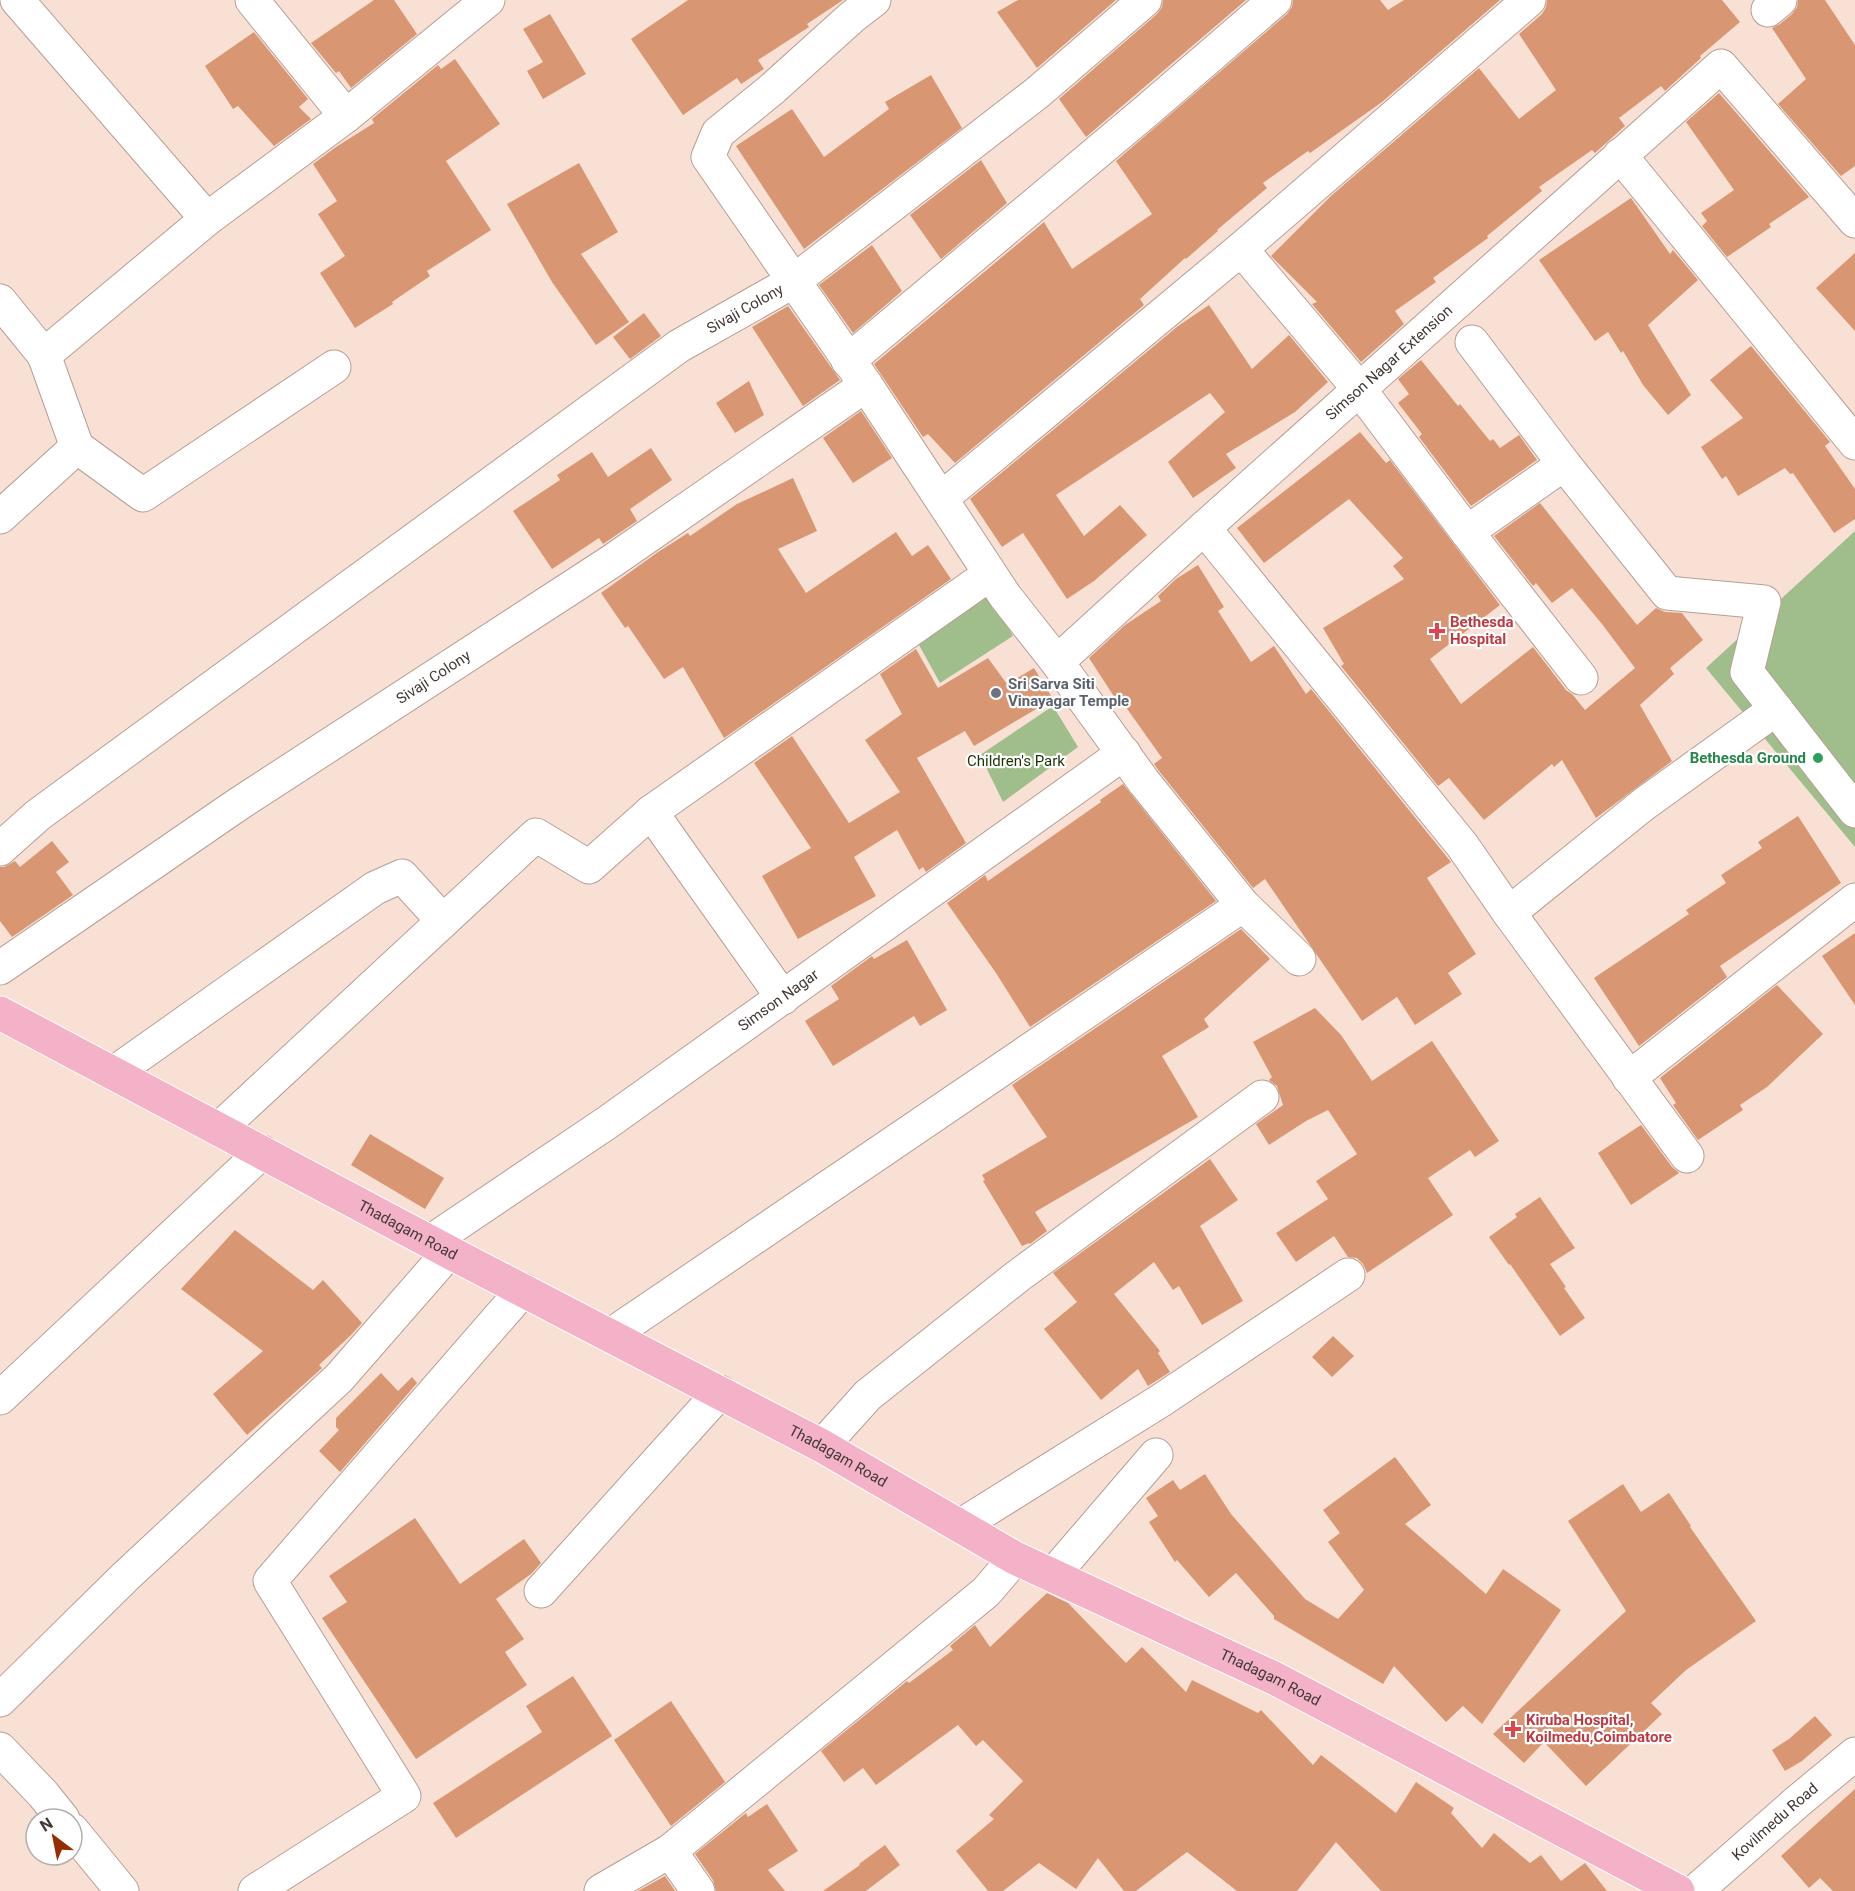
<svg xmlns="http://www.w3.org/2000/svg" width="1855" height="1891" font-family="Roboto,sans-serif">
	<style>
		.green { fill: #a0be8b }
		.building { fill: #d89772 }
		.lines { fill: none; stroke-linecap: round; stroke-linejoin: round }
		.minor-casing { stroke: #b59f95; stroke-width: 35 }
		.major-casing { stroke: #fff; stroke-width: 35 }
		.minor { stroke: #fff; stroke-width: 33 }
		.major { stroke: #f4b2c8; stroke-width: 33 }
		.health-dot { fill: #e0444e; stroke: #fff; stroke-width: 2 }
		.worship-dot { fill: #6b7280; stroke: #fff; stroke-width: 2 }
		.leisure-dot { fill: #2e9e5b; stroke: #fff; stroke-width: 2 }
		.labels { text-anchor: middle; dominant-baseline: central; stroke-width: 4.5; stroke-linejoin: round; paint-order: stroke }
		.street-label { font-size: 15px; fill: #423834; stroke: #fff }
		.health-label { font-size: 15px; font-weight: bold; fill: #be3a42; stroke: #fff; text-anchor: start }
		.worship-label { font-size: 15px; font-weight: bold; fill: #5b616d; stroke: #fff; text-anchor: start }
		.leisure-label { font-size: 15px; font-weight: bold; fill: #27864d; stroke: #fff; text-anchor: end }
		.park-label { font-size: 15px; fill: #1c3306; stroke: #fff }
	</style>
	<rect width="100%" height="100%" fill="#f8e0d5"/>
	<!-- green -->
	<g class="green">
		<polygon points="1855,531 1855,847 1706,668"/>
		<polygon points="985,587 1013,636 940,683 914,636"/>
		<polygon points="1053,706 1078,747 1003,802 980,755"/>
	</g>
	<!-- building -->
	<g class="building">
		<polygon points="374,0 394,0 417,34 351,88 339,71 336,73 311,43"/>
		<polygon points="688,0 843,0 807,24 809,27 758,60 764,69 741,84 737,78 683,115 631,39"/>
		<polygon points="1018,0 1116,0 1037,68 997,12"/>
		<polygon points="1163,0 1246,0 1086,137 1059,99 1157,14 1162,7"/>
		<polygon points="1293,0 1380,0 1388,10 1404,0 1500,0 1382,102 1310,153 1308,151 1263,183 1267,188 1217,230 1218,231 1186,259 1185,258 1140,299 1144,305 955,463 928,434 923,437 874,364 1044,222 1072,269 1152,214 1116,161 1287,14 1292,7"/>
		<polygon points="1547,0 1722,0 1740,22 1700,56 1701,58 1665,91 1661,86 1619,118 1625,126 1595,153 1592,150 1539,187 1542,191 1487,236 1488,238 1433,278 1436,282 1395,311 1404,324 1361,362 1312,304 1317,302 1271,256 1332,195 1479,68 1519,119 1556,90 1519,34 1542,14 1546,7"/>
		<polygon points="1798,0 1825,0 1855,45 1855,166 1841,176 1778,104 1806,79 1772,28 1780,24 1792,14 1797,7"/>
		<polygon points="550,14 586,74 543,99 527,71 543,62 523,29"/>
		<polygon points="254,32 308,99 299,107 311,119 274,146 238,106 233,109 205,66"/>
		<polygon points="455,59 500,124 446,161 491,230 427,271 430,276 392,302 393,304 355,328 320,273 345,256 318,214 337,201 313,164 336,147 374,123 372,119 438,65 441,69"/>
		<polygon points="931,75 962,128 804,249 736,146 792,109 824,157 889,109 885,102"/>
		<polygon points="1719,93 1809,197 1769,224 1771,227 1727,257 1702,226 1707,221 1701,213 1734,190 1686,122"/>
		<polygon points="981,160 1007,203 941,259 910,215"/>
		<polygon points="579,163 618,232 581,254 629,322 596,345 552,282 507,204"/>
		<polygon points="1631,198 1670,254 1673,250 1698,280 1648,325 1691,395 1668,415 1643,385 1623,351 1621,353 1608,332 1595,341 1539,260"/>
		<polygon points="872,245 902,291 853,333 819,285"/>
		<polygon points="1855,253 1855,331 1816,288"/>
		<polygon points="1209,305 1252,369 1289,335 1328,382 1295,412 1226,454 1236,468 1193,498 1168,462 1225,412 1210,393 1056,495 1084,536 1120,505 1147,535 1094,581 1067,599 1023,533 1002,547 970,499 1178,326"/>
		<polygon points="788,306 840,380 803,406 752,327"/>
		<polygon points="644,313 661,336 630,359 613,337"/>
		<polygon points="1751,346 1830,442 1825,446 1855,489 1855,519 1834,533 1793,473 1790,474 1785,468 1738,496 1726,476 1722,479 1701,447 1743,418 1710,380"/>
		<polygon points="1421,360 1458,406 1460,404 1490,441 1493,439 1500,448 1519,435 1537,460 1471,506 1419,437 1422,434 1398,403 1409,394 1398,379"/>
		<polygon points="749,381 764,415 735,433 716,403"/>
		<polygon points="861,411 892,458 853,483 823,438"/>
		<polygon points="1360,432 1386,463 1390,460 1500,605 1430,659 1461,704 1533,647 1566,690 1573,695 1585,710 1635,668 1602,624 1572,588 1552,603 1536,583 1533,586 1494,536 1540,503 1637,625 1656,608 1665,612 1682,613 1703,640 1670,668 1674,674 1640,705 1672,761 1596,818 1562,760 1554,767 1552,764 1484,820 1449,778 1438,786 1341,666 1344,664 1323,628 1404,579 1393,566 1403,558 1349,499 1264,563 1237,528"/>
		<polygon points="651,448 672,480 630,509 637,521 603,544 599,538 552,569 513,511 560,480 557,475 592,452 608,477"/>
		<polygon points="793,478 817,531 778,549 806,593 896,532 912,556 928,545 951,579 724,738 683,667 664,679 628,626 625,628 601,593 658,552 688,533 690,536 737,504"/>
		<polygon points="1198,565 1224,607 1218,611 1251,662 1274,646 1306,694 1311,689 1451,862 1427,878 1476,954 1448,973 1462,994 1415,1025 1397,997 1362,1021 1265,879 1253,888 1159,771 1154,764 1162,758 1118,696 1115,698 1089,658 1125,625 1161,601 1158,596 1176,579"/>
		<polygon points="916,649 938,688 988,658 1007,684 1034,668 1053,699 974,746 965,731 917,758 966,843 926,872 923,867 919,870 897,830 854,857 876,896 798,939 762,876 811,848 754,763 792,736 849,823 900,792 865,740 902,714 880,674"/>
		<polygon points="1123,784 1216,901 1030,1027 996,973 947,903 985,875 988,881 1101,802 1100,800"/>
		<polygon points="1798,816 1841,883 1720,966 1727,977 1639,1046 1594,978 1689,914 1686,910 1726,883 1721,875 1762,848 1758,842"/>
		<polygon points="52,841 69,862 56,872 73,895 12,937 0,921 0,867 4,867 15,861 20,867"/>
		<polygon points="1241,929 1270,959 1204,1019 1209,1027 1162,1056 1198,1117 1035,1212 1047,1231 1030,1244 1029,1243 1022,1246 983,1181 985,1180 982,1175 1047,1137 1012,1085"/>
		<polygon points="1855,933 1855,1005 1822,956"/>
		<polygon points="907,940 947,1010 920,1026 914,1016 833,1066 805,1021 839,999 831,986 872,956 874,959"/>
		<polygon points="1777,985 1823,1034 1767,1087 1740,1105 1743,1110 1698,1140 1673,1105 1676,1103 1660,1078"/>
		<polygon points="1315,1008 1341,1035 1372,1081 1432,1041 1499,1141 1475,1157 1470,1150 1428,1178 1453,1215 1367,1273 1363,1264 1357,1258 1348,1257 1334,1236 1296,1262 1276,1233 1328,1199 1316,1181 1357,1154 1328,1110 1306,1121 1269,1145 1256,1124 1283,1105 1277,1086 1269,1080 1272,1077 1253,1042"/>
		<polygon points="1641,1125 1672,1167 1679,1173 1631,1205 1598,1153"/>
		<polygon points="370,1134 444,1178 425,1209 351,1165"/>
		<polygon points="1210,1159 1238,1200 1200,1226 1243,1301 1202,1325 1179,1286 1173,1290 1154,1262 1114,1294 1160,1351 1158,1353 1170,1372 1148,1386 1138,1369 1101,1400 1044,1329 1077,1302 1053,1273"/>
		<polygon points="1540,1197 1575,1248 1550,1264 1566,1287 1564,1288 1585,1318 1560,1336 1510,1264 1509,1265 1489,1237 1517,1217 1515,1214"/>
		<polygon points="235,1230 313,1290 323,1280 362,1323 351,1335 319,1365 322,1368 247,1435 213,1394 263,1351 181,1289"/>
		<polygon points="1333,1336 1354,1356 1332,1377 1312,1357"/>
		<polygon points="381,1373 398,1391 412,1377 417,1383 340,1472 319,1451 339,1430 336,1427 336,1418"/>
		<polygon points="1395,1457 1431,1505 1405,1524 1486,1594 1503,1569 1561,1610 1482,1724 1463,1706 1446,1722 1394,1666 1383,1684 1274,1619 1274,1616 1236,1573 1209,1597 1177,1560 1175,1562 1149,1522 1158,1516 1146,1498 1173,1480 1180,1490 1205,1474 1231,1514 1305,1599 1338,1619 1364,1590 1328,1542 1340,1533 1323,1510"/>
		<polygon points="1623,1484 1641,1512 1669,1493 1691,1526 1690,1527 1756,1621 1686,1670 1651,1703 1662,1714 1586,1786 1544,1742 1524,1763 1493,1734 1626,1611 1568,1521"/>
		<polygon points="415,1518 460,1584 524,1539 541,1563 531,1574 496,1599 524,1639 505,1652 527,1685 416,1759 322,1618 347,1602 329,1576"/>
		<polygon points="1047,1593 1068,1603 1126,1663 1142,1647 1186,1692 1192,1680 1258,1713 1261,1710 1313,1765 1321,1755 1396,1813 1416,1782 1454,1808 1451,1813 1482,1848 1494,1833 1530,1863 1541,1855 1561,1881 1585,1863 1607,1891 1381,1891 1336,1842 1297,1891 1237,1891 1187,1852 1136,1891 1124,1891 1098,1858 1076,1889 1039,1863 1003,1891 988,1891 956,1851 994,1819 989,1815 1023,1781 983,1740 976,1746 958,1725 876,1785 863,1768 844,1782 821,1751 907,1681 909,1683 953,1650 950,1646 975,1625 990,1647"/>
		<polygon points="573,1676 612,1736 456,1838 433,1803 542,1732 526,1706"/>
		<polygon points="671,1701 725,1782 671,1826 614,1740"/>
		<polygon points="1815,1716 1832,1735 1802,1761 1785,1771 1772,1750 1789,1739"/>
		<polygon points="1855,1789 1855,1891 1833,1891 1820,1878 1809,1888 1781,1856"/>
		<polygon points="767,1804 798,1851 768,1870 785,1891 716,1891 713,1880 695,1854 746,1813 748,1817"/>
		<polygon points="885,1845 900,1865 866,1891 823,1891 860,1865 859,1864"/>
		<polygon points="665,1876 675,1891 638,1891"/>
	</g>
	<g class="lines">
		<defs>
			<g id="minor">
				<polyline points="17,0 207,219"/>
				<polyline points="252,0 346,116"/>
				<polyline points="874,0 852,17 771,90 718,133 708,157 866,385 1005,596 1057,662 1144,782 1243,905 1299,959"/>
				<polyline points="1768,10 1780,0"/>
				<polyline points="1620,155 1855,443"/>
				<polyline points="1241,249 1360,390 1467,532 1581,678"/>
				<polyline points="0,301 44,355 207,219 346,116 488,0"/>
				<polyline points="1472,342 1564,464 1667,593 1764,602 1747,672 1855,811"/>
				<polyline points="44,355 77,447 143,495 334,367"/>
				<polyline points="848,361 1144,113 1275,0"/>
				<polyline points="942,498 1241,249 1529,0"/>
				<polyline points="0,517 77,447"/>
				<polyline points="1204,528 1462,845 1509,913 1687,1156"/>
				<polyline points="1467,532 1564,464"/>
				<path id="s1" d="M1057,662l147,-134 517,-462 134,155"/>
				<polyline points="651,812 783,998"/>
				<path id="s2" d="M0,849l38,-34 641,-469 115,-65 243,-188 108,-93"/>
				<polyline points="1509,913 1644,804 1776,709"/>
				<path id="s3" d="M0,968l237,-163 375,-244 254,-176"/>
				<polyline points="114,1073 375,888 402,876 443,921"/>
				<polyline points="1629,1078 1855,900"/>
				<polyline points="219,1129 536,835 589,867 651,812 990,574"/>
				<path id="s4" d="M430,1242l178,-120 516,-369"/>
				<polyline points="611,1335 1243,905"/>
				<polyline points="0,1398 262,1152"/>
				<polyline points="822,1446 868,1395 1018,1276 1262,1097"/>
				<polyline points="960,1526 1160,1401 1348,1275"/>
				<polyline points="1053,1575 1156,1455"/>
				<polyline points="541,1591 720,1392"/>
				<polyline points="0,1700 126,1576 339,1378 449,1252"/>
				<polyline points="0,1749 43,1794 63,1819"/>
				<polyline points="72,1830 122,1891"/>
				<polyline points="255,1891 404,1796 270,1581 523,1290"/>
				<polyline points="601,1891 670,1851"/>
				<polyline points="698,1891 670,1851 986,1592 1015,1558"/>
				<path id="s5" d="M1696,1891l101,-89 58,-48"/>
			</g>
			<g id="major">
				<path id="s6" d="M0,1013l449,239 373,194 193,112 261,121 402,212"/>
			</g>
		</defs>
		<!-- minor casing -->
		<use href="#minor" class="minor-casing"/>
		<!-- major casing -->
		<use href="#major" class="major-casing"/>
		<!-- minor -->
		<use href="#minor" class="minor"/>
		<!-- major -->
		<use href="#major" class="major"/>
	</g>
	<!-- markers -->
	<g class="health-dot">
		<path d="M1434 622h6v6h6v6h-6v6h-6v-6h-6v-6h6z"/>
		<path d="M1510 1720h6v6h6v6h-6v6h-6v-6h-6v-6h6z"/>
	</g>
	<circle class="worship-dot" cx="996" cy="693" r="6"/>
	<circle class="leisure-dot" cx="1818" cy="758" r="6"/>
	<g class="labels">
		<!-- street labels -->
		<g class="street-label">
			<text stroke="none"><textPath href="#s2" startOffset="921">Sivaji Colony</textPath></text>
			<text stroke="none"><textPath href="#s1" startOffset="447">Simson Nagar Extension</textPath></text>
			<text stroke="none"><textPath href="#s3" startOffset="522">Sivaji Colony</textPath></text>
			<text stroke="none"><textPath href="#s4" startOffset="424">Simson Nagar</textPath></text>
			<text stroke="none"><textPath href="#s6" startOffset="462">Thadagam Road</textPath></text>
			<text stroke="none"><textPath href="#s6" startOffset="948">Thadagam Road</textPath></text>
			<text stroke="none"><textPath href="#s6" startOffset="1434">Thadagam Road</textPath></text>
			<text stroke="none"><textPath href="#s5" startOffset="105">Kovilmedu Road</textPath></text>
		</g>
		<!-- health labels -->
		<g class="health-label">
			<text x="1450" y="622">Bethesda<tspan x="1450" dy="17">Hospital</tspan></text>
			<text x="1526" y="1720">Kiruba Hospital,<tspan x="1526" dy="17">Koilmedu,Coimbatore</tspan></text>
		</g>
		<!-- worship labels -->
		<g class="worship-label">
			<text x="1008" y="684">Sri Sarva Siti<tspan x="1008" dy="17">Vinayagar Temple</tspan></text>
		</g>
		<!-- leisure labels -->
		<g class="leisure-label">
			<text x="1806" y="758">Bethesda Ground</text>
		</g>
		<!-- park labels -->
		<g class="park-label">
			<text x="1016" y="761">Children's Park</text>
		</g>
	</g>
	<!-- north arrow -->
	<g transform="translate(54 1837) rotate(328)"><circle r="28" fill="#ffffff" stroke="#b3afae" stroke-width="1.5"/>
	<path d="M0-4.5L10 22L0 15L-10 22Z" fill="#942e01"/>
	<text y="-9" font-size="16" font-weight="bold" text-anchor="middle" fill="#423834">N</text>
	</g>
</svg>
